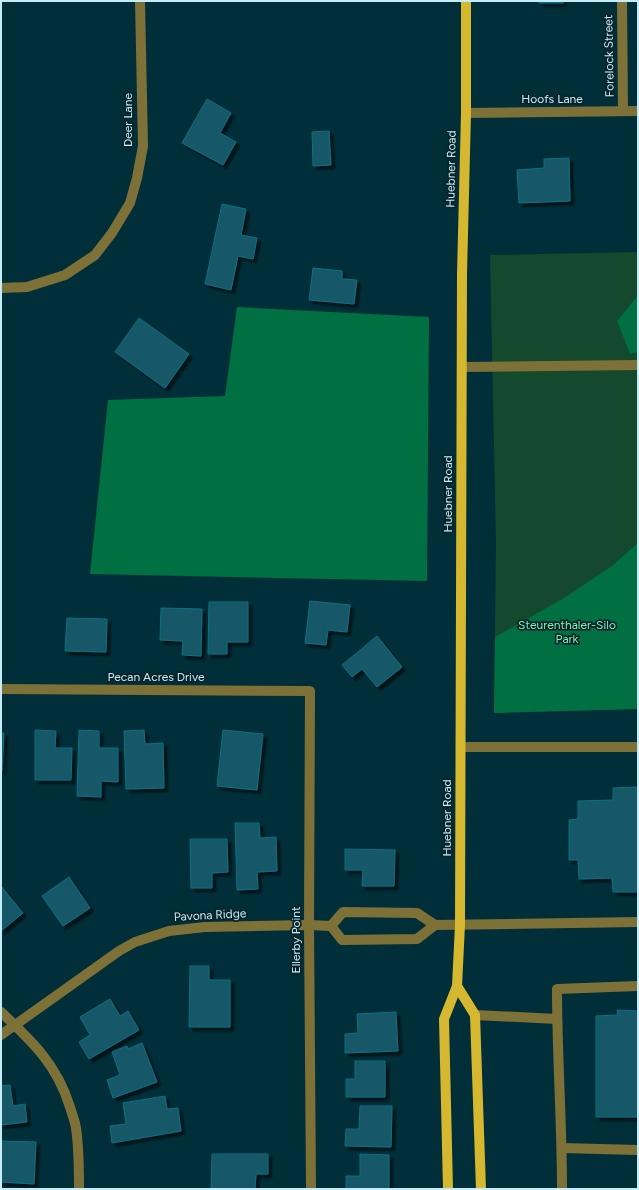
<svg xmlns="http://www.w3.org/2000/svg" width="639" height="1190" font-family="Figtree,sans-serif">
	<style>
		.green { fill: #15492e }
		.forest { fill: #007042 }
		.building { fill: #145968; stroke: #0d7084; filter: url(#shadow) }
		.lines { fill: none; stroke-linecap: round; stroke-linejoin: round }
		.minor { stroke: #7e7138; stroke-width: 10 }
		.major { stroke: #d5b82f; stroke-width: 10 }
		.labels { text-anchor: middle; dominant-baseline: central; stroke-width: 3.5; stroke-linejoin: round; paint-order: stroke }
		.street-label { font-size: 12px; fill: #c5ecf7; stroke: #09242a }
		.park-label { font-size: 12px; fill: #7df4b0; stroke: #09242a }
	</style>
	<defs>
		<filter id="shadow"><feDropShadow dx="3.5" dy="3.5" stdDeviation="1" flood-color="#0009"/></filter>
	</defs>
	<rect width="100%" height="100%" fill="#002f3a"/>
	<!-- green -->
	<polygon class="green" points="638,252 638,295 617,321 630,353 638,352 638,709 494,713 496,543 490,255"/>
	<!-- forest -->
	<g class="forest">
		<polygon points="638,295 638,352 630,354 617,321"/>
		<polygon points="237,307 429,317 427,581 90,574 108,400 225,396"/>
		<polygon points="638,543 638,709 494,713 495,637 564,598 612,566"/>
	</g>
	<!-- building -->
	<g class="building">
		<rect x="539" y="1" width="24" height="2"/>
		<polygon points="207,99 231,113 220,133 236,142 223,165 182,143"/>
		<polygon points="329,131 331,165 313,166 312,132"/>
		<polygon points="569,158 570,201 519,203 517,170 544,168 544,159"/>
		<polygon points="222,204 246,209 241,235 257,238 253,259 238,256 231,290 205,284"/>
		<polygon points="313,268 342,271 342,279 357,280 354,304 309,300"/>
		<polygon points="139,318 189,354 165,388 115,352"/>
		<polygon points="310,601 350,605 347,632 328,630 326,645 305,643"/>
		<polygon points="209,602 248,602 248,642 227,642 227,654 208,654"/>
		<polygon points="161,608 202,609 201,656 182,655 183,641 160,640"/>
		<polygon points="67,618 107,619 106,652 65,651"/>
		<polygon points="377,636 402,667 377,687 362,669 352,677 342,665"/>
		<polygon points="35,730 56,731 55,748 72,748 71,780 35,780"/>
		<polygon points="79,730 99,731 99,748 118,748 118,782 101,781 101,797 77,796"/>
		<polygon points="144,730 145,744 163,743 164,788 126,789 124,731"/>
		<polygon points="223,730 263,734 257,790 217,786"/>
		<polygon points="1,733 4,733 2,771 1,771"/>
		<polygon points="638,787 638,892 613,892 612,878 579,879 578,860 569,860 569,820 578,819 578,801 613,800 613,788"/>
		<polygon points="235,823 259,823 260,838 276,837 277,871 257,872 258,889 237,890"/>
		<polygon points="190,839 227,839 228,872 212,873 212,888 191,888"/>
		<polygon points="345,849 395,850 394,886 362,886 363,870 345,870"/>
		<polygon points="69,877 90,908 63,926 42,896"/>
		<polygon points="1,886 23,913 1,931"/>
		<polygon points="190,966 209,966 209,980 230,980 230,1027 189,1027"/>
		<polygon points="110,999 120,1016 128,1011 139,1030 89,1059 79,1042 90,1035 80,1017"/>
		<polygon points="617,1010 638,1011 638,1117 596,1117 596,1016 618,1015"/>
		<polygon points="396,1012 398,1051 345,1053 345,1034 358,1033 357,1014"/>
		<polygon points="142,1043 157,1082 113,1098 107,1080 120,1075 112,1052 127,1046 128,1049"/>
		<polygon points="355,1061 385,1061 385,1097 346,1097 346,1079 355,1079"/>
		<polygon points="10,1085 13,1106 25,1104 27,1122 1,1125 1,1086"/>
		<polygon points="165,1096 167,1109 178,1108 181,1131 112,1143 110,1126 126,1124 123,1103"/>
		<polygon points="360,1106 392,1106 391,1147 345,1146 346,1129 359,1129"/>
		<polygon points="1,1141 36,1142 34,1184 1,1182"/>
		<polygon points="212,1154 268,1154 268,1174 256,1174 255,1189 211,1189"/>
		<polygon points="360,1154 389,1155 389,1189 346,1189 346,1176 360,1176"/>
	</g>
	<g class="lines">
		<!-- minor -->
		<g class="minor">
			<polyline points="622,1 623,111"/>
			<polyline points="466,113 638,111"/>
			<polyline points="1,288 27,287 65,275 95,255 112,233 130,203 137,178 143,146 140,1"/>
			<polyline points="462,367 638,365"/>
			<polyline points="1,689 310,691 309,925 311,1189"/>
			<polyline points="461,747 638,747"/>
			<polyline points="331,926 343,912 417,913 435,925 638,922"/>
			<polyline points="331,926 342,940 417,939 435,925"/>
			<path d="M1,1012c32,30 56,53 69,95 2,7 5,14 6,21 3,20 3,41 3,61"/>
			<polyline points="475,1015 557,1019"/>
			<polyline points="1,1035 119,951 135,942 169,931 205,927 309,925 331,926"/>
			<polyline points="562,1148 638,1150"/>
			<path d="M562,1189c0,-67 -5,-133 -5,-200l81,-3"/>
		</g>
		<!-- major -->
		<g class="major">
			<polyline points="457,986 475,1015 481,1189"/>
			<polyline points="448,1189 444,1019 457,986 460,925 462,274 466,113 466,1"/>
		</g>
	</g>
	<g class="labels">
		<!-- street labels -->
		<g class="street-label">
			<text transform="translate(609 56) rotate(-91)">Forelock Street</text>
			<text x="552" y="99">Hoofs Lane</text>
			<text transform="translate(128 120) rotate(-90)">Deer Lane</text>
			<text transform="translate(451 169) rotate(-89)">Huebner Road</text>
			<text transform="translate(448 494) rotate(-90)">Huebner Road</text>
			<text x="156" y="677">Pecan Acres Drive</text>
			<text transform="translate(447 818) rotate(-90)">Huebner Road</text>
			<text transform="translate(210 915) rotate(-3)">Pavona Ridge</text>
			<text transform="translate(296 940) rotate(-90)">Ellerby Point</text>
		</g>
		<!-- park labels -->
		<g class="park-label">
			<text x="567" y="625">Steurenthaler-Silo<tspan x="567" dy="14">Park</tspan></text>
		</g>
	</g>
	<!-- border -->
	<rect width="639" height="1190" fill="none" stroke="#c5ecf7" stroke-width="4"/>
</svg>
